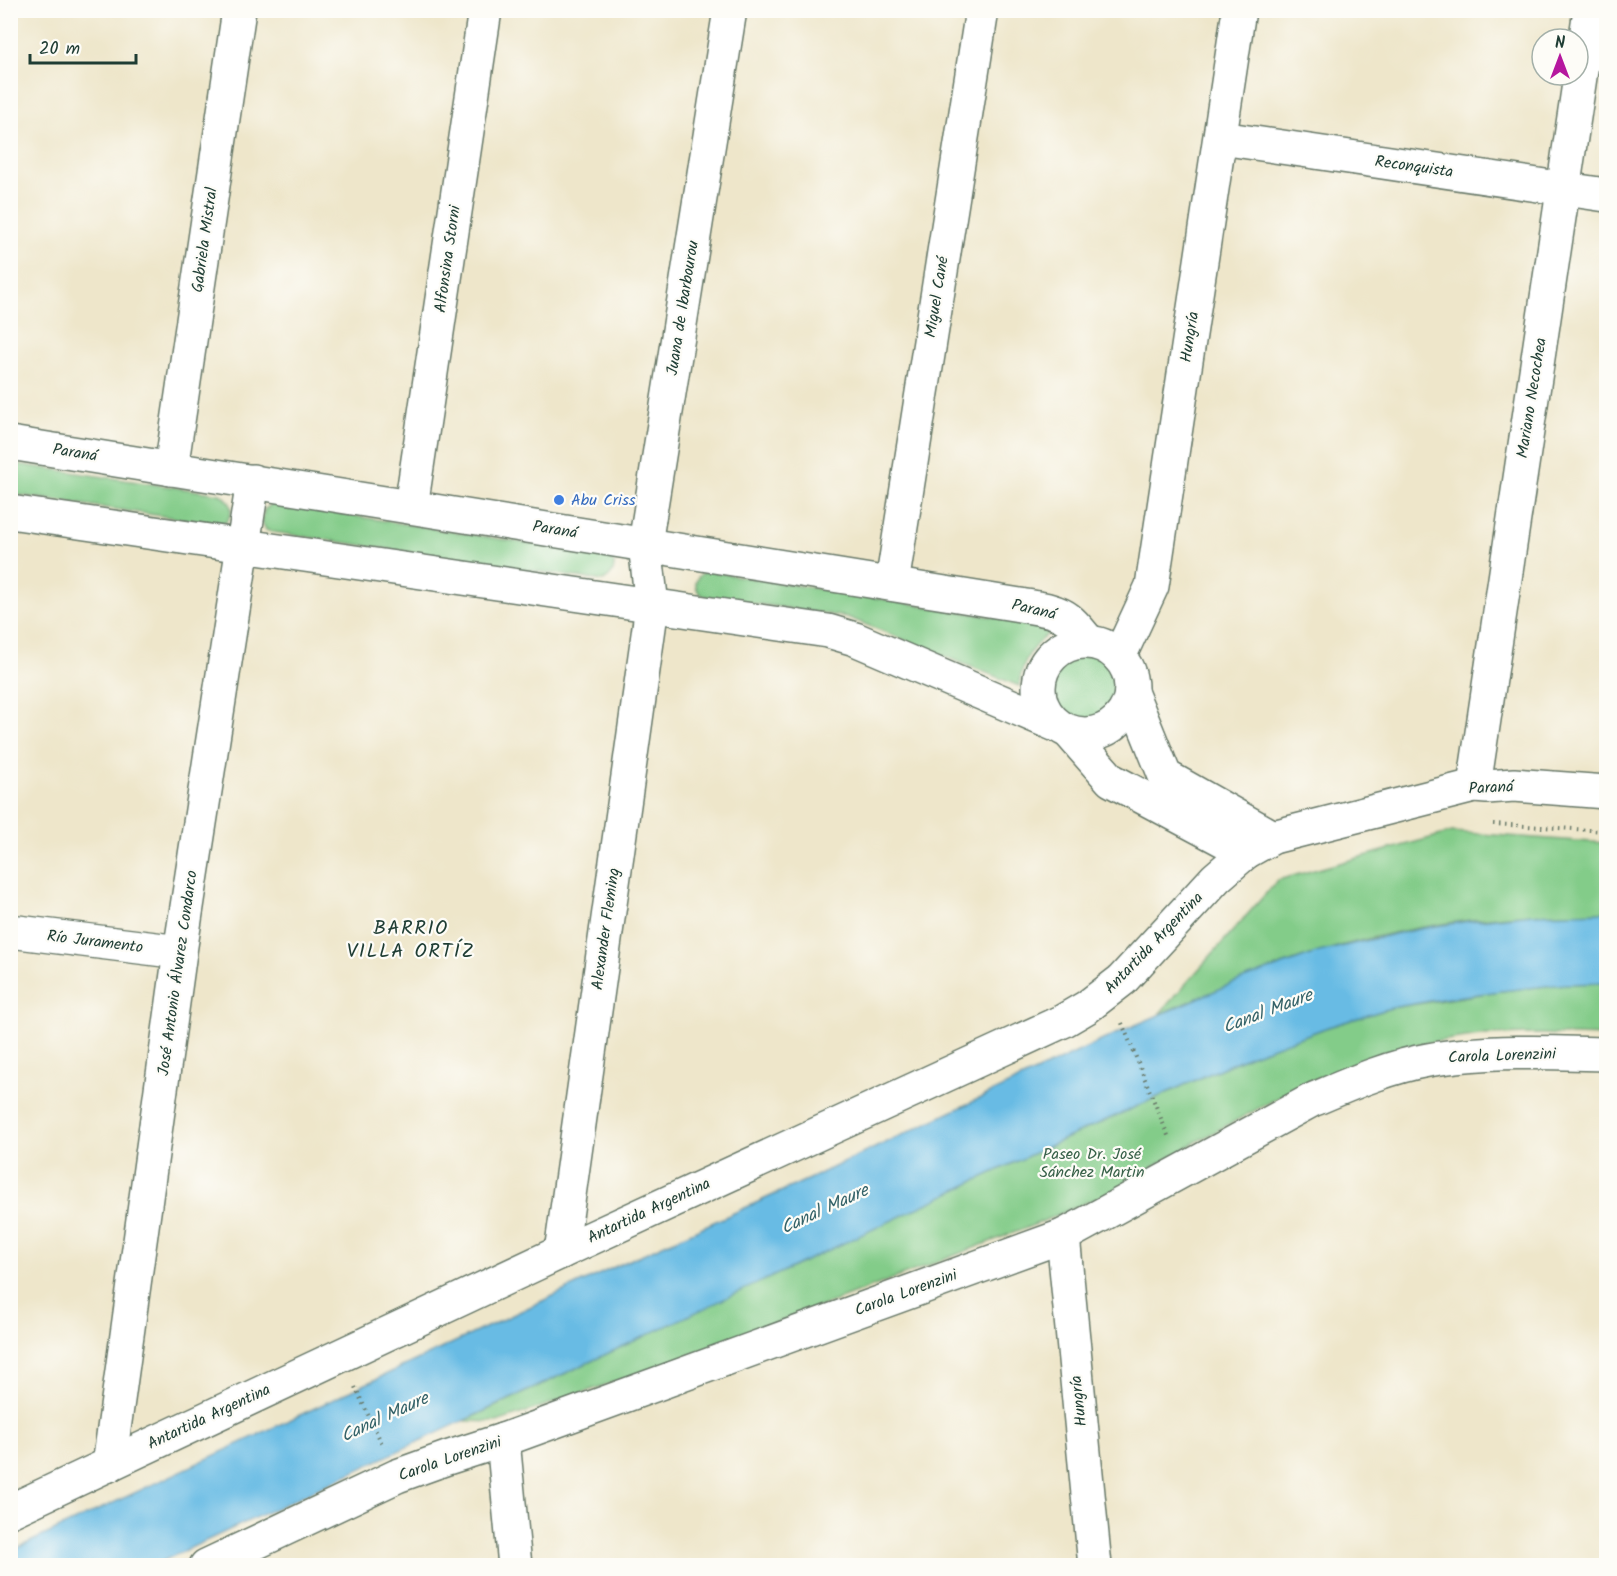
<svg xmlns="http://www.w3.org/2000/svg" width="1617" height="1576" font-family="Kalam,sans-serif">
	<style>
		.green { fill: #83cc89; stroke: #51845e; stroke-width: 1.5 }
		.water { fill: #68bbe4; stroke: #447c8c; stroke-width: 1.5 }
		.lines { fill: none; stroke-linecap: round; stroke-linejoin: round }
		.minor-casing { stroke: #677868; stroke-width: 36 }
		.path { stroke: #677868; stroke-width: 4; stroke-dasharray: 1.5 4.5; stroke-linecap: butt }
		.minor { stroke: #fff; stroke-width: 33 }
		.shop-dot { fill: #3f7fe0; stroke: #fdfcf7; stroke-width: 2 }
		.labels { text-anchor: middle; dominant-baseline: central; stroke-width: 4.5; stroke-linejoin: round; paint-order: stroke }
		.street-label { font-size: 16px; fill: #1f3d34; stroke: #fdfcf7 }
		.shop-label { font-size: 16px; fill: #366cbe; stroke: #fdfcf7; text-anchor: start }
		.park-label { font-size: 16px; fill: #386149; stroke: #fdfcf7 }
		.water-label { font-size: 18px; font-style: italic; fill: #356369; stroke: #fdfcf7 }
		.quarter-label { font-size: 20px; letter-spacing: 1.5px; fill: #1f3d34; stroke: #fdfcf7 }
	</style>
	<rect width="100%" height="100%" fill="#fdfcf7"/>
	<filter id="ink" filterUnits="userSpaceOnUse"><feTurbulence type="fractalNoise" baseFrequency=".0167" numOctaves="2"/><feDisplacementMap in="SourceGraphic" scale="12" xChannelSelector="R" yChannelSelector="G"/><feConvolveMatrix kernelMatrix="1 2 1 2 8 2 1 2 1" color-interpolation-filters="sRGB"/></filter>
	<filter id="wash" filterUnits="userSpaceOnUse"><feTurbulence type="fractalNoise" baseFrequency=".008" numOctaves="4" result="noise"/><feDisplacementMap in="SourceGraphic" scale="24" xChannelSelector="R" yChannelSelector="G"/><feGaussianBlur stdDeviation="1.35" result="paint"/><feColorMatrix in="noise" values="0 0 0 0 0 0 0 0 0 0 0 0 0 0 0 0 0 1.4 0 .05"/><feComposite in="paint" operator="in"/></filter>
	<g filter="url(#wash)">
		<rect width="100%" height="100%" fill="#eee6ca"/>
		<!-- green -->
		<g class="green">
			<path d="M10,463l210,31c12,6 15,19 5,29l-8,1 -206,-30z"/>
			<path d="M272,504h7l329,52 6,7c0,9 -3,14 -11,18l-330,-49 -7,-2 -4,-8 2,-12z"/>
			<path d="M707,571l349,56c-22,17 -34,31 -37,59l-172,-69 -144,-21c-12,-9 -8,-20 4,-25z"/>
			<circle cx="1084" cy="688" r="36"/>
			<path d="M1452,832l154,11v69c-24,1 -48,1 -73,2 -72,5 -147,17 -216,39 -54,17 -106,40 -158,61l119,-134z"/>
			<polygon points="1606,983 1606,1036 1537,1034 1480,1035 1419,1044 1383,1052 1302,1085 1196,1142 1115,1190 1034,1225 801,1314 632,1376 497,1422 464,1421 1064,1139 1249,1056 1328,1027 1391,1008 1501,991 1565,984"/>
		</g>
		<!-- water -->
		<polygon class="water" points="1606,912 1606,983 1565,984 1501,991 1442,999 1391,1008 1328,1027 1249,1056 1064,1139 810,1259 154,1565 11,1565 11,1551 623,1263 811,1178 1124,1030 1238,981 1319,952 1394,934 1430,927 1469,921 1533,914"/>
	</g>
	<g filter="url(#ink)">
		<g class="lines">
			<defs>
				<g id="minor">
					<polyline points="1221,138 1606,195"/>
					<path d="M10,443l1010,162c16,3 35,4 48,14 8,6 14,15 20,22"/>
					<polyline points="171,469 239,10"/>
					<polyline points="411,507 485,10"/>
					<polyline points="10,512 828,631 855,639 1056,725"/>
					<polyline points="892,584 982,10"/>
					<circle cx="1085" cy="688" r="46"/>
					<polyline points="1119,657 1152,586 1239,10"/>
					<polyline points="1131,692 1165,776 1273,837"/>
					<polyline points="1069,732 1111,780 1246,852"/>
					<polyline points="1474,786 1590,10"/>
					<polyline points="10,931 180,952"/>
					<polyline points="1063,1236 1095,1566"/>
					<polyline points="561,1252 652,606 645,544 730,10"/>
					<polyline points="503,1440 515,1566"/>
					<polyline points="109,1465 180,952 253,481"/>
					<polyline points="10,1511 561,1252 1063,1021 1087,1007 1122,980 1216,878 1246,852 1273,837 1474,786 1487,787 1514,785 1606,792"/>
					<path d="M206,1566l191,-90 50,-18 56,-18 560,-204 249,-136c38,-16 76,-33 116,-40 55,-10 122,-8 178,-6"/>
				</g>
			</defs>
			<!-- minor casing -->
			<use href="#minor" class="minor-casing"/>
			<!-- path -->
			<g class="path">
				<polyline points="1493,824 1606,831"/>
				<polyline points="1122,1023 1169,1138"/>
				<polyline points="355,1387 383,1446"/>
			</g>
			<!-- minor -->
			<use href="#minor" class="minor"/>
		</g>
	</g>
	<!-- markers -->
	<circle class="shop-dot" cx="559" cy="500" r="6"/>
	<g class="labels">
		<!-- street labels -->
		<g class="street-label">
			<text transform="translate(1414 167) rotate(8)">Reconquista</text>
			<text transform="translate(205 240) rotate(-82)">Gabriela Mistral</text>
			<text transform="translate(448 259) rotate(-82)">Alfonsina Storni</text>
			<text transform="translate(937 297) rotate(-81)">Miguel Cané</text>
			<text transform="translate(683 308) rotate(-81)">Juana de Ibarbourou</text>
			<text transform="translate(1190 337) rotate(-81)">Hungría</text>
			<text transform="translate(1532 398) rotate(-81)">Mariano Necochea</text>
			<text transform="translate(75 453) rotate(9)">Paraná</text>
			<text transform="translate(555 530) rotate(9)">Paraná</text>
			<text transform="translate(1034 610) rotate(13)">Paraná</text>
			<text transform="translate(1491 788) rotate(-3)">Paraná</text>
			<text transform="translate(606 929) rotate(-82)">Alexander Fleming</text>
			<text transform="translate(95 942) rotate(7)">Río Juramento</text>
			<text transform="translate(1154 943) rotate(-46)">Antartida Argentina</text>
			<text transform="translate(178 973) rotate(-82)">José Antonio Álvarez Condarco</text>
			<text transform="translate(1502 1056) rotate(-2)">Carola Lorenzini</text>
			<text transform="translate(649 1211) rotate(-25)">Antartida Argentina</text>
			<text transform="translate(906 1293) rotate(-20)">Carola Lorenzini</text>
			<text transform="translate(1079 1401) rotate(-96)">Hungría</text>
			<text transform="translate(209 1417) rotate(-25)">Antartida Argentina</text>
			<text transform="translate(450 1459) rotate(-19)">Carola Lorenzini</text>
		</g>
		<!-- shop labels -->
		<g class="shop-label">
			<text x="571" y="500">Abu Criss</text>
		</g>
		<!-- park labels -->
		<g class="park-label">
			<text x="1092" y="1154">Paseo Dr. José<tspan x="1092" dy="18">Sánchez Martin</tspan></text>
		</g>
		<!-- water labels -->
		<g class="water-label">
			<text transform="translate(1268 1012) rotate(-21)">Canal Maure</text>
			<text transform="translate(825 1210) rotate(-25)">Canal Maure</text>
			<text transform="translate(385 1418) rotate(-25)">Canal Maure</text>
		</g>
		<!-- quarter labels -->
		<g class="quarter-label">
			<text x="411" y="929">BARRIO<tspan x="411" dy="23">VILLA ORTÍZ</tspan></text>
		</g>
	</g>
	<!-- margin -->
	<rect width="1617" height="1576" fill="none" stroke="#fdfcf7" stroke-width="36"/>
	<!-- north arrow -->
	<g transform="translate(1560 57)"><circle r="28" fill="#fdfcf7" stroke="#a4b0a9" stroke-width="1.5"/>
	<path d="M0-4.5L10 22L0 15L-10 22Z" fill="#b5179e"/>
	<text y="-9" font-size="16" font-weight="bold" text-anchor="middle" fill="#1f3d34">N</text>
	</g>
	<!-- scale -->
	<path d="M30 54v9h106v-9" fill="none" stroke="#1f3d34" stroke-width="3"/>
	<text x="39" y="54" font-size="18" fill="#1f3d34" stroke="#fdfcf7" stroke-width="4.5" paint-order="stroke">20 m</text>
</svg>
